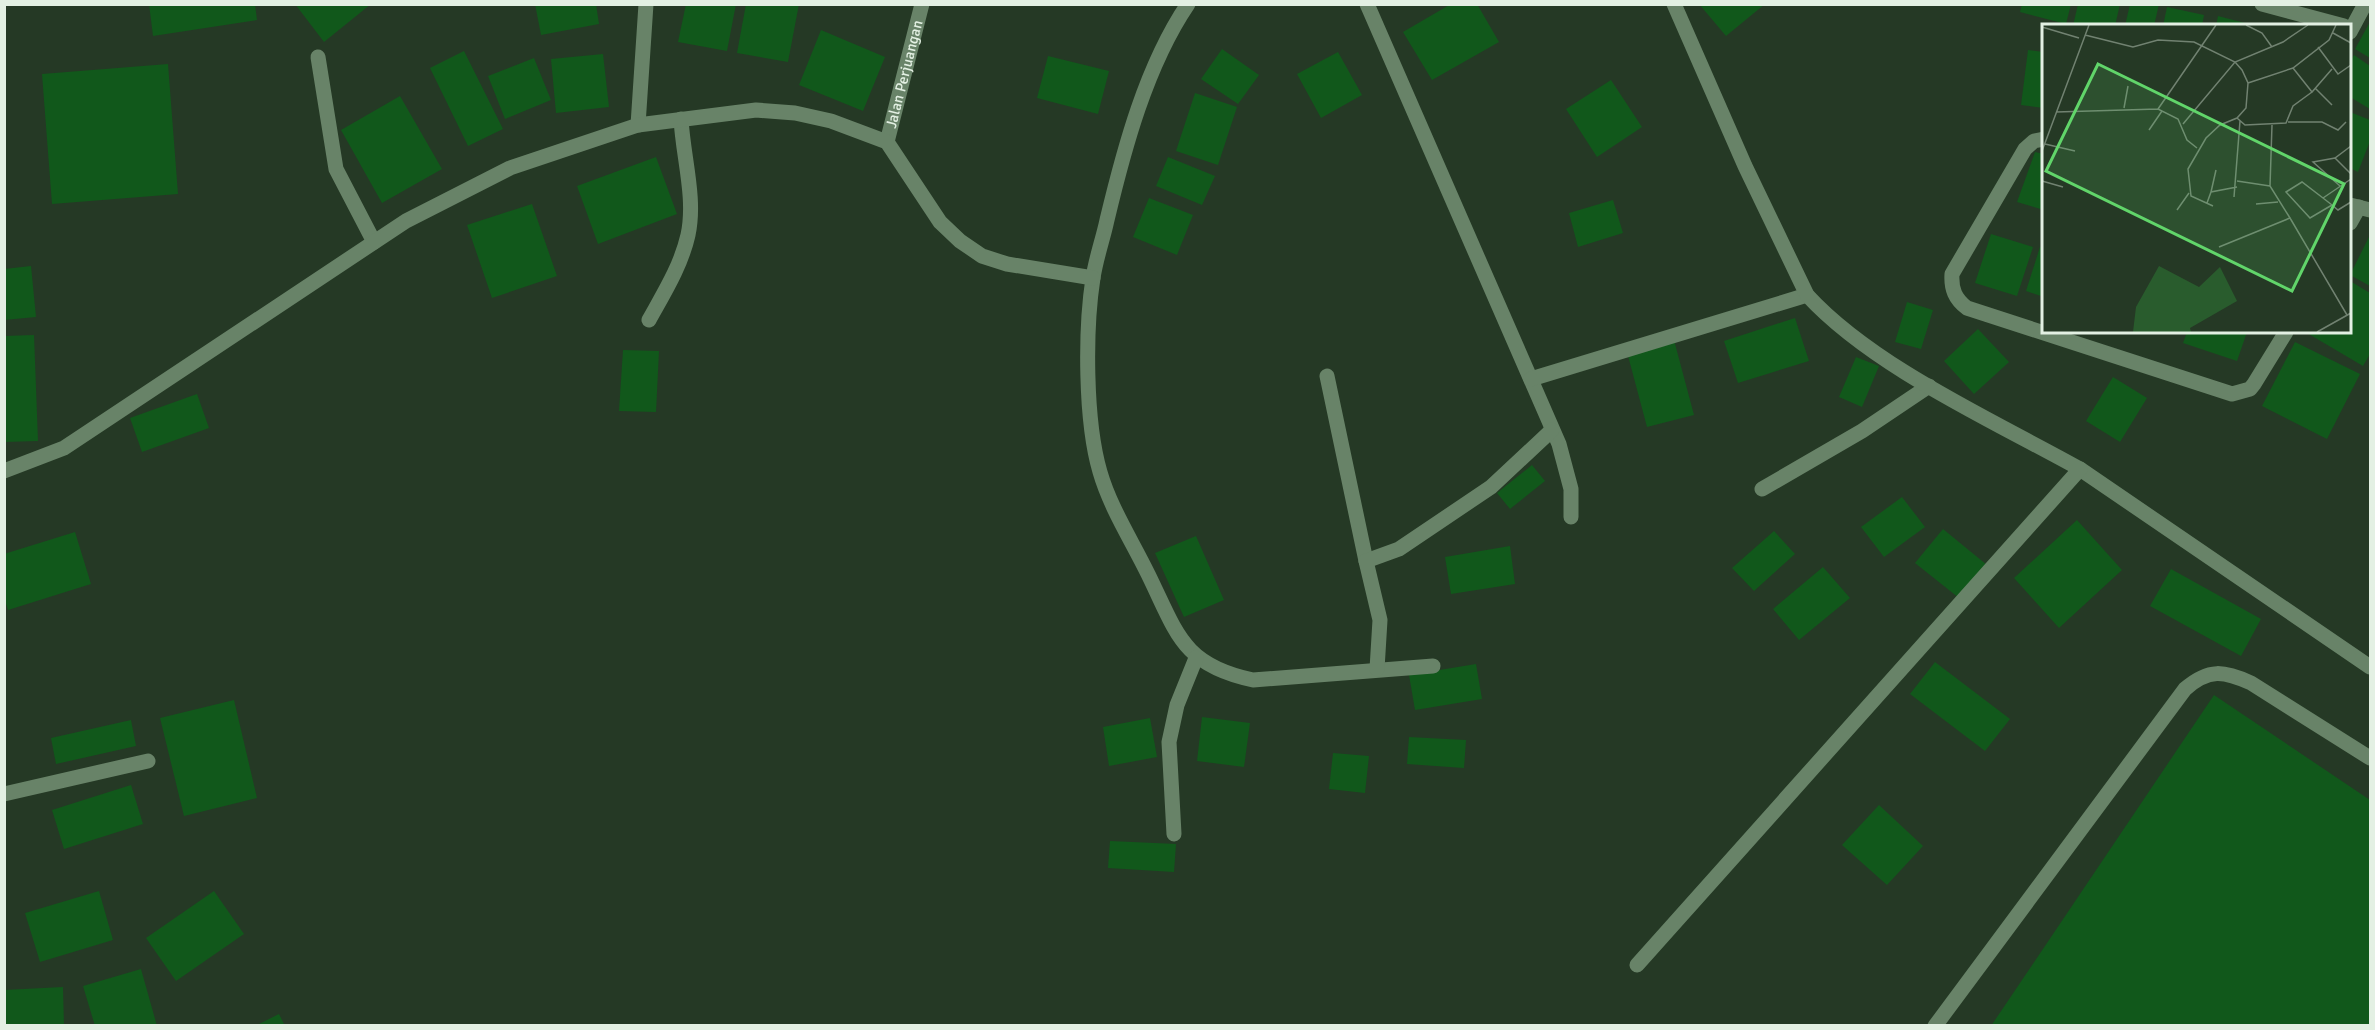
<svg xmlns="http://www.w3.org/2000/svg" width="2375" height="1030" font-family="Signika,sans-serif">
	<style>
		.building { fill: #11581b }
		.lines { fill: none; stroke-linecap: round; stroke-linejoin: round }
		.minor { stroke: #688368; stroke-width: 15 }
		.labels { text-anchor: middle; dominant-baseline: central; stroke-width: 6; stroke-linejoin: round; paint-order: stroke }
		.street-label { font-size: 15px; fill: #e3f0e3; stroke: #1b2f1b }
		.inset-road { fill: none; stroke: #718271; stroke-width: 1.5 }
		.view { fill: #61d56a; fill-opacity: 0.15; stroke: #61d56a; stroke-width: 3 }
		.inset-edge { fill: none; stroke: #e3f0e3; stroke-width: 3 }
	</style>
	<rect width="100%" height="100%" fill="#253925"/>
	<!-- building -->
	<g class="building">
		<polygon points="149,4 255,4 257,20 153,36"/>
		<polygon points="295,4 371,4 324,42"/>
		<polygon points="535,4 596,4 599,24 541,35"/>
		<polygon points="686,4 736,4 727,51 678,42"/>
		<polygon points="746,4 799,4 788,62 737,53"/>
		<polygon points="1451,4 1477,4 1499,42 1432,80 1403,32"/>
		<polygon points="1699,4 1765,4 1726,36"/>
		<polygon points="2022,4 2071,4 2066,24 2020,12"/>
		<polygon points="2078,4 2120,4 2115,26 2073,26"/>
		<polygon points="2130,4 2159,4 2154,26 2125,26"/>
		<polygon points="2167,7 2204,15 2202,26 2163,26"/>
		<polygon points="2218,16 2245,23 2244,26 2216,26"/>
		<polygon points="2370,22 2370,58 2355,49"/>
		<polygon points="821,30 885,57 863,111 799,85"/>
		<polygon points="1222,49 1259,75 1238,104 1201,79"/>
		<polygon points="2028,50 2044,52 2044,108 2021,105"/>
		<polygon points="464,51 503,129 468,146 430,68"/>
		<polygon points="1338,52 1362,95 1321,118 1297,74"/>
		<polygon points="603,54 609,107 556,113 551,59"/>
		<polygon points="2354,55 2370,66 2370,109 2350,97 2350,62"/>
		<polygon points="1048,56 1109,71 1098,114 1037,98"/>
		<polygon points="534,58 551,100 505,119 488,76"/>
		<polygon points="168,64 178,194 52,204 42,74"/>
		<polygon points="1611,80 1642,127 1597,157 1566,109"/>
		<polygon points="1195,93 1237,107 1218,165 1176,151"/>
		<polygon points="400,96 442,169 382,203 341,130"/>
		<polygon points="2350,112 2370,120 2370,141 2358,172 2350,168"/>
		<polygon points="2035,152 2044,154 2044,210 2017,202"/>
		<polygon points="656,157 677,214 598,244 577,186"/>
		<polygon points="1168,157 1215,176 1202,205 1156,186"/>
		<polygon points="1149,198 1193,215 1177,255 1133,237"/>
		<polygon points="1613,200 1623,233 1578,247 1569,213"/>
		<polygon points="532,204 557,276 492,298 467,225"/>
		<polygon points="1991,234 2033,247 2017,296 1975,283"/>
		<polygon points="2370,235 2370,286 2350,275"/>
		<polygon points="2040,247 2044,248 2044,297 2026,291"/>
		<polygon points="31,266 36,317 4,320 4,269"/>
		<polygon points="2350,281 2370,293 2370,354 2363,366 2307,333 2350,332"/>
		<polygon points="1907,302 1933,310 1921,349 1895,342"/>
		<polygon points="1795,318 1809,361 1738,383 1724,341"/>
		<polygon points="1978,329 2009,362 1974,394 1944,361"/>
		<polygon points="2187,332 2247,332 2237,361 2183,343"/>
		<polygon points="34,335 38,441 4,442 4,336"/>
		<polygon points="1674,340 1694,415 1647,427 1627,352"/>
		<polygon points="2295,342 2360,374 2327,439 2262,406"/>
		<polygon points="623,350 659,351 656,412 619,411"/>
		<polygon points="1856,357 1879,366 1862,407 1839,397"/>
		<polygon points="2113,377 2147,398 2120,442 2086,421"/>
		<polygon points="197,394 209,428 142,452 130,418"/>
		<polygon points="1532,465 1545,481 1510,509 1497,493"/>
		<polygon points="1902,497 1925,527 1884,557 1861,527"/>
		<polygon points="2077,520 2122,570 2059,628 2014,578"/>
		<polygon points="1943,529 1987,565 1959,598 1915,563"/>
		<polygon points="1774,531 1795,554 1754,591 1732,568"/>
		<polygon points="75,532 91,584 8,610 4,597 4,554"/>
		<polygon points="1196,536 1224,600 1184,617 1155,553"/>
		<polygon points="1510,546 1515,584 1451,594 1445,557"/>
		<polygon points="1823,567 1850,598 1799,640 1773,609"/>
		<polygon points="2171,569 2261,619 2241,656 2150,606"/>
		<polygon points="1935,662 2010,719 1985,751 1910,694"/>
		<polygon points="1476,664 1482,699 1415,710 1409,675"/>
		<polygon points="2214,695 2370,800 2370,1026 1991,1026"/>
		<polygon points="234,700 257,798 184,816 160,718"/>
		<polygon points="1202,717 1250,723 1244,767 1197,761"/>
		<polygon points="1150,718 1157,757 1109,766 1103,727"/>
		<polygon points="131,720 136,746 56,764 51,738"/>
		<polygon points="1409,737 1466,740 1464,768 1407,764"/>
		<polygon points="1333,753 1369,756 1365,793 1329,789"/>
		<polygon points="131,785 143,824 64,849 52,810"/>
		<polygon points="1879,805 1923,846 1887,885 1842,845"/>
		<polygon points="1110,841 1176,844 1174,872 1108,868"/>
		<polygon points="99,891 113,940 40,962 25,913"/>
		<polygon points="214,891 244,934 176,981 146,938"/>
		<polygon points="141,969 157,1026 95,1026 83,986"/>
		<polygon points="63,987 64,1026 4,1026 4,990"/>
		<polygon points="279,1014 285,1026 255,1026"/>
	</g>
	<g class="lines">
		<!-- minor -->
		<g class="minor">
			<path d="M1188,4c-42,62 -64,145 -81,216 -4,19 -11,38 -14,58 -8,52 -8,143 7,194 10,35 32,69 48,102 29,59 34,91 105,106l180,-14"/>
			<polyline points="1367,4 1559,444 1571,489 1571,517"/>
			<polyline points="2262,4 2344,26"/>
			<polyline points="2350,32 2365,4"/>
			<polyline points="318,57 336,169 374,242"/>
			<polyline points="638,125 646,4"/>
			<path d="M2044,139l-10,2 -9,8 -73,125c-1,15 3,25 15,34l265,86 18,-5 4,-5 32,-52"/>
			<path id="s1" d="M887,142l35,-138"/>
			<polyline points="2350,205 2370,210"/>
			<polyline points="2350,223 2359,207"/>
			<path d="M649,320c15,-27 32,-54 39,-85 8,-37 -5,-78 -7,-116"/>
			<polyline points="1327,376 1366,561"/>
			<polyline points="1531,379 1807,295"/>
			<polyline points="2080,469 2370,667"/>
			<polyline points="4,471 64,448 406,221 510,168 638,125 756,110 795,113 831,121 887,142 940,222 960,241 982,256 1007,264 1093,278"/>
			<polyline points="1762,489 1862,431 1929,386"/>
			<polyline points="1377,669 1380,620 1366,561 1399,549 1491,487 1552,430"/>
			<polyline points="4,794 148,761"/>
			<polyline points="1174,834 1169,742 1177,705 1196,658"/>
			<path d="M1637,965l443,-496c-86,-48 -207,-102 -273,-174l-62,-129 -71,-162"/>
			<path d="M1935,1026l250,-337c24,-21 39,-18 66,-6l119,75"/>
		</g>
	</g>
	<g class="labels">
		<!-- street labels -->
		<g class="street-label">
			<text stroke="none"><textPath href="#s1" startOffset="70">Jalan Perjuangan</textPath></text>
		</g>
	</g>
	<!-- overview -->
	<g transform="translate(2042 24)">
		<rect width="309" height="309" fill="#253925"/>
		<path d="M117,242l40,21 21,-20 17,34 -47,27 1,4h-58l3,-25z" fill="#295c2d"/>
		<path class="inset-road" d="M204,1l16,8 10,14M0,3l37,11M291,9l18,10M43,11l48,12 25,-7 36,2 41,20 7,8 6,13 -2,25 -9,10 -17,7 -14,13 -18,31 3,27 22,10M276,23l20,27 13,-9M251,44l19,24 20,-23M206,59l45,-15 36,-28 7,-15M273,64l17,17M82,84l4,-22M116,85l58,-84M14,88l102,-3 20,10 9,21 10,8M195,94l8,7 41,-2 7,-17 19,-14M246,98h34l16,8 8,-8M141,100l52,-62 48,-20 25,-17M107,106l13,-19M3,120l30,7M0,127l47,-126M293,134l16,16M0,157l21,6M195,157l33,5M298,162l-27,-24 22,-4 16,-12M169,168l5,-22M192,173l6,-76M281,174l28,-19M165,179l4,-11 26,-5M214,180l22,-2M290,181l-22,13 -24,-26 16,-10 21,16 9,7 6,5 13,-8M135,186l12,-17M248,194l57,97M177,223l71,-29 -20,-32 2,-61M275,308l34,-19"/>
		<path class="view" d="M56,40l246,120 -52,107 -246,-120z"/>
		<rect width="309" height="309" class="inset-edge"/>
	</g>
	<!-- border -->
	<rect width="2375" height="1030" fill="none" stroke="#e3f0e3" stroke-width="12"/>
</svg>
